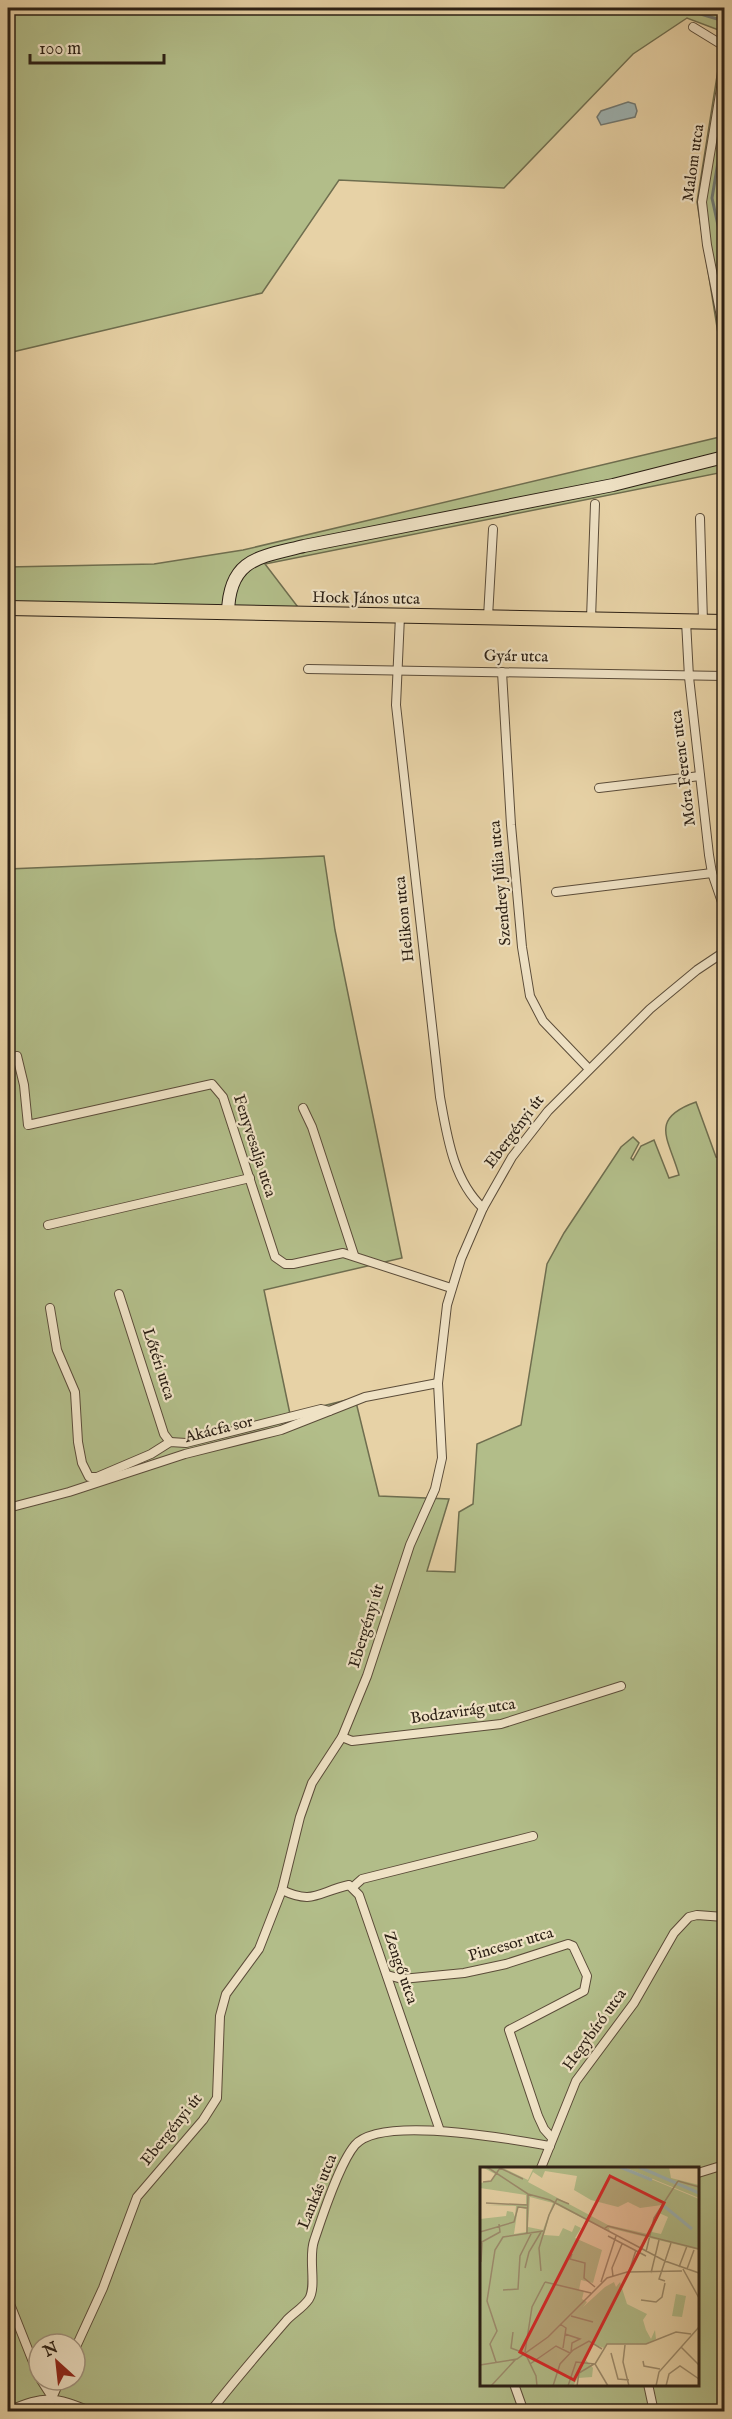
<svg xmlns="http://www.w3.org/2000/svg" width="732" height="2419" font-family="'IM FELL English',serif">
	<style>
		.green { fill: #b2bd89; stroke: #6f6e4f; stroke-width: 1.5; fill-rule: evenodd }
		.water { fill: #9db4b4; stroke: #707974; stroke-width: 1.5 }
		.lines { fill: none; stroke-linecap: round; stroke-linejoin: round }
		.stream { stroke: #707974; stroke-width: 3 }
		.street-casing { stroke: #5b4c39; stroke-width: 10 }
		.secondary-casing { stroke: #2c2015; stroke-width: 14 }
		.primary-casing { stroke: #2c2015; stroke-width: 16 }
		.street { stroke: #efe2c5; stroke-width: 8 }
		.secondary { stroke: #efe2c5; stroke-width: 12 }
		.primary { stroke: #e7d2a6; stroke-width: 14 }
		.labels { text-anchor: middle; dominant-baseline: central; stroke-width: 4.5; stroke-linejoin: round; paint-order: stroke }
		.street-label { font-size: 16px; fill: #2c2015; stroke: #efe2c5 }
		.inset-river { fill: none; stroke: #9db4b4; stroke-width: 3 }
		.inset-road { fill: none; stroke: #9c8b6c; stroke-width: 1.5 }
		.view { fill: #d62828; fill-opacity: 0.15; stroke: #d62828; stroke-width: 3 }
		.inset-edge { fill: none; stroke: #2c2015; stroke-width: 3 }
	</style>
	<rect width="100%" height="100%" fill="#e7d2a6"/>
	<filter id="stains"><feTurbulence type="fractalNoise" baseFrequency=".00333" numOctaves="4"/><feColorMatrix values="0 0 0 0 .2 0 0 0 0 .09 0 0 0 0 .02 0 0 0 .5 -.17"/></filter>
	<radialGradient id="worn" r=".72"><stop offset=".6" stop-color="#630" stop-opacity="0"/><stop offset="1" stop-color="#630" stop-opacity=".3"/></radialGradient>
	<!-- green -->
	<g class="green">
		<polygon points="8,8 724,8 724,371 697,202 724,32 687,18 633,54 504,188 339,180 262,293 8,353"/>
		<polygon points="724,436 724,472 265,564 307,619 8,614 8,567 154,564 243,550"/>
		<path d="M324,856l11,74 67,328 -138,32 26,124 65,-16 24,98 70,3 -22,72 28,1 4,-60 14,-8 4,-60 44,-19 26,-161 17,-31 57,-86 12,-10 6,6 -8,15 2,2 8,-14 13,-6 15,38 10,-3c-10,-36 -31,-56 17,-73l20,55 8,1v1253h-716v-1542zM482,2168h216v216h-216zM39,2344h36v36h-36z"/>
	</g>
	<!-- water -->
	<polygon class="water" points="628,102 635,104 637,111 635,117 601,125 597,117 601,111"/>
	<g class="lines">
		<!-- stream -->
		<g class="stream">
			<polyline points="684,9 724,21"/>
			<polyline points="721,239 712,198 724,126"/>
			<polyline points="724,251 724,255"/>
		</g>
		<defs>
			<g id="street">
				<polyline points="693,27 724,46"/>
				<polyline points="724,70 702,202 707,245 724,332"/>
				<polyline points="700,518 703,622"/>
				<path d="M400,616l-4,89 44,392c7,39 13,83 43,111"/>
				<polyline points="488,617 493,529"/>
				<polyline points="591,619 595,504"/>
				<polyline points="686,621 689,677 709,855 712,873 724,908"/>
				<polyline points="308,669 724,676"/>
				<polyline points="502,672 511,825 522,947 530,996 543,1021 589,1069"/>
				<polyline points="599,788 700,776"/>
				<polyline points="556,892 712,873"/>
				<polyline points="17,1056 24,1085 28,1125 212,1084 223,1097 275,1257 285,1264 293,1264 343,1253 451,1288"/>
				<polyline points="303,1108 312,1127 354,1255"/>
				<polyline points="48,1225 250,1178"/>
				<polyline points="119,1294 164,1434 170,1442"/>
				<polyline points="50,1308 57,1350 75,1392 78,1442 82,1463 89,1477 97,1477 151,1454 170,1442 186,1443 321,1409 329,1411"/>
				<polyline points="8,1508 69,1492 185,1454 281,1430 365,1397 438,1383"/>
				<polyline points="342,1737 352,1741 501,1724 621,1686"/>
				<polyline points="353,1887 362,1879 533,1836"/>
				<path d="M282,1890c31,15 36,2 67,-5l10,10 81,236"/>
				<polyline points="387,1975 402,1979 464,1973 506,1964 568,1944 573,1946 587,1976 584,1991 509,2030 538,2116 544,2129 552,2138"/>
				<polyline points="541,2168 576,2081 634,2003 674,1933 689,1917 697,1915 724,1917"/>
				<polyline points="698,2173 724,2165"/>
				<polyline points="8,2299 39,2377"/>
				<polyline points="75,2349 103,2288 137,2197 203,2120 217,2098 220,2016 226,1994 259,1949 282,1890 300,1817 312,1783 342,1737 367,1676 410,1545 435,1489 442,1458 438,1383 447,1305 461,1259 483,1208 512,1157 548,1111 650,1009 697,970 724,952"/>
				<polyline points="41,2380 52,2397"/>
				<polyline points="514,2384 524,2412"/>
				<polyline points="648,2384 654,2412"/>
				<path d="M8,2411c38,-16 45,-15 84,1"/>
				<polyline points="46,2412 60,2380"/>
				<path d="M210,2412c24,-31 50,-61 76,-91 6,-7 17,-13 23,-22 8,-13 -1,-41 5,-58 8,-24 25,-77 41,-96 26,-30 156,-6 195,1"/>
			</g>
			<path id="secondary" d="M228,613c1,-55 32,-56 76,-67l309,-61 111,-28"/>
			<polyline id="primary" points="8,608 724,622"/>
		</defs>
		<!-- street casing -->
		<use href="#street" class="street-casing"/>
		<!-- secondary casing -->
		<use href="#secondary" class="secondary-casing"/>
		<!-- primary casing -->
		<use href="#primary" class="primary-casing"/>
		<!-- street -->
		<use href="#street" class="street"/>
		<!-- secondary -->
		<use href="#secondary" class="secondary"/>
		<!-- primary -->
		<use href="#primary" class="primary"/>
	</g>
	<g class="labels">
		<!-- street labels -->
		<g class="street-label">
			<text transform="translate(694 163) rotate(-82)">Malom utca</text>
			<text transform="translate(366 599) rotate(1)">Hock János utca</text>
			<text transform="translate(516 657) rotate(1)">Gyár utca</text>
			<text transform="translate(684 768) rotate(-97)">Móra Ferenc utca</text>
			<text transform="translate(501 883) rotate(-95)">Szendrey Júlia utca</text>
			<text transform="translate(405 919) rotate(-96)">Helikon utca</text>
			<text transform="translate(515 1132) rotate(-53)">Ebergényi út</text>
			<text transform="translate(254 1146) rotate(72)">Fenyvesalja utca</text>
			<text transform="translate(158 1364) rotate(72)">Lőtéri utca</text>
			<text transform="translate(219 1430) rotate(-14)">Akácfa sor</text>
			<text transform="translate(367 1626) rotate(-73)">Ebergényi út</text>
			<text transform="translate(463 1712) rotate(-8)">Bodzavirág utca</text>
			<text transform="translate(511 1945) rotate(-16)">Pincesor utca</text>
			<text transform="translate(400 1968) rotate(71)">Zengő utca</text>
			<text transform="translate(595 2030) rotate(-54)">Hegybíró utca</text>
			<text transform="translate(172 2130) rotate(-51)">Ebergényi út</text>
			<text transform="translate(318 2192) rotate(-68)">Lankás utca</text>
		</g>
	</g>
	<!-- overview -->
	<g transform="translate(480 2167)">
		<rect width="219" height="219" fill="#e7d2a6"/>
		<path d="M2,0h19l27,13 5,-11 -8,-2h97l77,32v51l-90,-22 1,4 -55,-28 -5,10 -6,21 15,1 4,-8 9,4 3,-7 6,3 -6,10 27,12 -9,33 -12,-3 -2,10 5,1 -2,8 5,3 -4,5 22,-20 9,-5 2,5 4,-5 7,22 20,10 -4,6 3,10 5,9 4,-9 1,9 -9,5h-40l-3,4 -11,-4 -8,15 8,9 -1,9 -14,1 -5,8h-93v-167l26,-3 1,-5 6,1 2,5 1,-11 -30,-1 40,-1v-9l-46,-7v-5l11,-2 4,-7zM65,4l32,5 -3,14 17,10 27,7 10,-5 12,6 22,-3 -14,29 -40,-9 -80,-43 5,-10 9,6zM50,30l23,6 -10,27 -15,-3zM38,40l8,2v23l-12,2zM179,46l9,4 -7,17 -9,-2zM144,0h45l2,11 28,7v13zM196,127l10,2 -4,21 -10,-1z" fill="#b2bd89" fill-rule="evenodd"/>
		<path class="inset-river" d="M140,0l32,13M159,0l60,26M184,39l28,23"/>
		<path class="inset-road" d="M7,0l41,27 22,6 115,61 34,12M198,14l21,6M3,15l8,-1 9,-13 23,11M6,36l42,2M124,62l4,-3 91,23M0,65l34,-10 4,-15 9,1M47,66l1,-39M128,69l38,20M0,76l20,-11 -1,-8M166,85l8,-34 24,-37M92,87l-2,5 15,4 -1,15 11,9M1,95l1,-19M199,100l8,-21M45,101l4,-16 12,-20M203,102l16,29M207,102l7,-19M61,104l-2,-23 10,-33 8,-16 12,5M149,105l7,-22M171,106l8,-33M133,109l-1,-8 10,-24M185,114l-6,-2 12,-36M65,115l46,11M121,115l15,-46M23,123l15,-1 2,-33 12,-24M161,133l15,2 6,-5 3,-14M91,149l22,6M80,157l6,4 -3,20M33,165l-2,16 13,5M85,167l15,5 -8,4 -1,9M145,178l-2,17 6,24M201,180l18,18M45,185l7,-45 13,-25M45,186l11,23 1,10M131,186l7,26 11,1M163,194l1,5 16,3M16,195l-6,-18 7,-13 -10,-30 8,-51 8,-13 40,-6M50,197l26,-18 14,7M0,198l37,-6 31,-22 59,-59 20,-6 55,-1M11,219l25,-27M73,219l7,-22 13,-14 16,-9 13,8M88,219l8,-24 19,2M97,219l2,-13 15,-9M128,219l-13,-22 12,-20h39l30,-12 15,2M176,219l3,-14 40,-45M186,219l3,-12 11,-8 19,13"/>
		<path class="view" d="M130,9l54,27 -90,177 -54,-28z"/>
		<rect width="219" height="219" class="inset-edge"/>
	</g>
	<!-- margin -->
	<rect width="732" height="2419" fill="none" stroke="#e7d2a6" stroke-width="30"/>
	<rect x="9" y="9" width="714" height="2401" fill="none" stroke="#2c2015" stroke-width="3"/>
	<rect x="15" y="15" width="702" height="2389" fill="none" stroke="#2c2015" stroke-width="1.5"/>
	<!-- north arrow -->
	<g transform="translate(57 2362) rotate(333)"><circle r="28" fill="#efe2c5" stroke="#a1947f" stroke-width="1.5"/>
	<path d="M0-4.5L10 22L0 15L-10 22Z" fill="#8f2418"/>
	<text y="-9" font-size="16" font-weight="bold" text-anchor="middle" fill="#2c2015">N</text>
	</g>
	<!-- scale -->
	<path d="M30 54v9h134v-9" fill="none" stroke="#2c2015" stroke-width="3"/>
	<text x="39" y="54" font-size="18" fill="#2c2015" stroke="#efe2c5" stroke-width="4.5" paint-order="stroke">100 m</text>
	<rect width="100%" height="100%" filter="url(#stains)"/>
	<rect width="100%" height="100%" fill="url(#worn)"/>
</svg>
